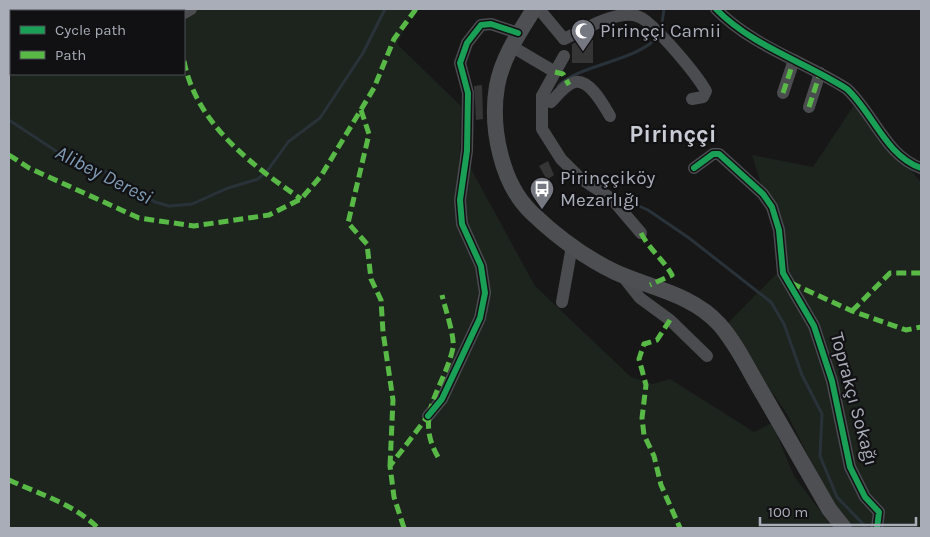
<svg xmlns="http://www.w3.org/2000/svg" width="930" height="537" font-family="Karla,sans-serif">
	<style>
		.green { fill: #1d241e }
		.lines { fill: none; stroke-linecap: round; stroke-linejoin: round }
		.stream { stroke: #2a3239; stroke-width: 3 }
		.building { fill: #353536 }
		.minor { stroke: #4b4c50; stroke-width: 12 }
		.major { stroke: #4d4f52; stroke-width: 16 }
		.quiet { stroke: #58b947; stroke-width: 5; stroke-dasharray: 10 5; stroke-linecap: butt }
		.cycleway-casing { stroke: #111113; stroke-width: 9 }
		.cycleway { stroke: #1a9f57; stroke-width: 6 }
		.labels { text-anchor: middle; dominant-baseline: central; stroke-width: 4.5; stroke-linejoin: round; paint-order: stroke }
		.poi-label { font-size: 19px; fill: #a8adb8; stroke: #111113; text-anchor: start }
		.street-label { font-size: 19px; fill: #a8adb8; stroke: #111113 }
		.water-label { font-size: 20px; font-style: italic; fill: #7f9bb3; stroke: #111113 }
		.district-label { font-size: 24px; font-weight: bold; fill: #c9ccd4; stroke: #111113 }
	</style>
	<rect width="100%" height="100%" fill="#171717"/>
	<!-- green -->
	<g class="green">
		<polygon points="9,9 86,9 78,11 11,11 11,19 9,19"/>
		<polygon points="189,9 414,9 397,44 461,106 460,149 535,286 631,377 653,384 670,379 754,432 772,423 794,476 833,528 9,528 9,43 11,43 11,74 184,74 184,13"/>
		<polygon points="858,99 921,183 921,528 850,528 833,505 787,414 726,325 786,264 752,155 813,167"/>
	</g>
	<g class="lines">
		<!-- stream -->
		<g class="stream">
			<polyline points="661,30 664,9"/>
			<path d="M558,86c19,-21 81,-25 100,-50"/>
			<polyline points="9,120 56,151 75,161 109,173 155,202 169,206 192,204 228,188 258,179 268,170 288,142 320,118 363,53 385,9"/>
			<polyline points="616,196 648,210 689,238 771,302 784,324 802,375 822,414 820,456 837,497 865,526"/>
		</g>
	</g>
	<!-- building -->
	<g class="building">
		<polygon points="582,39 593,40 593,63 572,63 572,44"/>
		<polygon points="482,85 483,119 476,120 474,86"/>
		<polygon points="548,161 554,175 547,180 539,166"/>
	</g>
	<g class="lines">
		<!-- minor -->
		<g class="minor">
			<polyline points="539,9 564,39"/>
			<path d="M716,9c36,37 89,53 131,80 26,24 39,67 74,79"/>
			<polyline points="184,13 191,9"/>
			<polyline points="9,33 11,33"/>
			<path d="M564,39c18,-8 40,-22 60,-24 8,-1 16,1 22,6 17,14 49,51 60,70l-3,6 -11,2"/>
			<polyline points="511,46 555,72"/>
			<polyline points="564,56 542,96 542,129 561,159 580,178 612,199 641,233"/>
			<polyline points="783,93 794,60"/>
			<path d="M542,96l9,6c6,-6 15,-18 24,-20 15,-3 29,24 35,34"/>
			<polyline points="809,107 820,73"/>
			<polyline points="694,168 713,154 719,154 763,194 772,207 779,230 783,273 814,326 832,381 850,467 865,497 879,512 877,528"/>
			<polyline points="621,274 640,298 670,320 707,356"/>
			<polyline points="562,302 572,246"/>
			<polyline points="428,416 442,399 480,318 485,293 481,266 462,224 460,200 467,151 468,93 460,63 467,43 481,25 491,24 518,33"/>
		</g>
		<!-- major -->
		<path class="major" d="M534,9c-15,24 -32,49 -37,77 -7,41 4,98 35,127 24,23 54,45 83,59 35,16 77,22 104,52 18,20 30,47 44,70 22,38 44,76 66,115l15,19"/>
		<!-- quiet -->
		<g class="quiet">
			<polyline points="161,9 164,11"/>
			<path d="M184,61c12,63 68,104 117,138"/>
			<polyline points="555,72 563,74 569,85"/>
			<polyline points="783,93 794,60"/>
			<polyline points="809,107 820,73"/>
			<polyline points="361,110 369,134 348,223 367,244 371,279 381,300 383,332 393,400 390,466"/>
			<polyline points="9,155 29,168 139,218 194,226 269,215 301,199 321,176 374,88 394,39 416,9"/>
			<path d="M641,233c8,16 22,26 31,42l-22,10"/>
			<polyline points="791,283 852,311 906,330 921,327"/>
			<polyline points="852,311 890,273 921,273"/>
			<polyline points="670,320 657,340 644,344 639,359 646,385 642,418 644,435 654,456 661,485 680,528"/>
			<path d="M438,457c-25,-43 6,-68 15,-109 2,-11 -8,-40 -11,-53"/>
			<path d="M9,480c30,14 65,24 89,48"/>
			<polyline points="404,528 394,497 390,466 428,416"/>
		</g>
		<defs>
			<g id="cycleway">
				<path d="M716,9c36,37 89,53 131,80 26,24 39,67 74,79"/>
				<polyline points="694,168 713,154 719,154 763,194 772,207 779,230 783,273 814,326 832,381 850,467 865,497 879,512 877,528"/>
				<polyline points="428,416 442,399 480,318 485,293 481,266 462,224 460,200 467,151 468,93 460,63 467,43 481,25 491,24 518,33"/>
			</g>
		</defs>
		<!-- cycleway casing -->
		<use href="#cycleway" class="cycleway-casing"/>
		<!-- cycleway -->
		<use href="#cycleway" class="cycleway"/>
	</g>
	<!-- icons -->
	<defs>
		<symbol id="mosque-pin" viewBox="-11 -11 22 30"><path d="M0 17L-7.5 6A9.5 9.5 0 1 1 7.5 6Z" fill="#757880" stroke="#111113"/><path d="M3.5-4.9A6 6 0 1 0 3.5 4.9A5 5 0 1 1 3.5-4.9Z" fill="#fff"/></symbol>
		<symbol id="bus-pin" viewBox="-11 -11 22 30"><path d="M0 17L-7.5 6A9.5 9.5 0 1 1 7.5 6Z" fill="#757880" stroke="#111113"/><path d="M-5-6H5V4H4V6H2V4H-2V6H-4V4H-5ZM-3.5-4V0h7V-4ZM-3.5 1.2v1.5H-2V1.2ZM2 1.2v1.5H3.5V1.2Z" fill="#fff"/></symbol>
	</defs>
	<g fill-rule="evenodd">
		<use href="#mosque-pin" x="569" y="17" width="28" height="38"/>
		<use href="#bus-pin" x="528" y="175" width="28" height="38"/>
	</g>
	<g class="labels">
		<!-- poi labels -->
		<g class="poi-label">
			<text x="600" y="31">Pirinççi Camii</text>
			<text x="560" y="178">Pirinççiköy<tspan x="560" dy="22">Mezarlığı</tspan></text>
		</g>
		<!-- street labels -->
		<g class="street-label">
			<text transform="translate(854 399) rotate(75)">Toprakçı Sokağı</text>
		</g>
		<!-- water labels -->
		<g class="water-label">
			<text transform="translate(104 175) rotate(27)">Alibey Deresi</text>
		</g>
		<!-- district labels -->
		<g class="district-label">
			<text x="673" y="134">Pirinççi</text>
		</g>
	</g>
	<!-- border -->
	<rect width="930" height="537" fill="none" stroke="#a8adb8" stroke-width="20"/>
	<!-- legend -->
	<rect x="10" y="10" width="175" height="65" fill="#111113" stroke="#4d4f55"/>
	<rect x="20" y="26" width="25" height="8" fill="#1a9f57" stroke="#4d4f55"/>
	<text x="55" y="35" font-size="15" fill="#a8adb8">Cycle path</text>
	<rect x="20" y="51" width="25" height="8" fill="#58b947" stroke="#4d4f55"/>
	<text x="55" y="60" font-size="15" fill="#a8adb8">Path</text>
	<!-- scale -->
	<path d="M760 517v8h156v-8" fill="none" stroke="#a8adb8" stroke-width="2.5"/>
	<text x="768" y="517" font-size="15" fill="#a8adb8" stroke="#111113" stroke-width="4" paint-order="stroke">100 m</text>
</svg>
